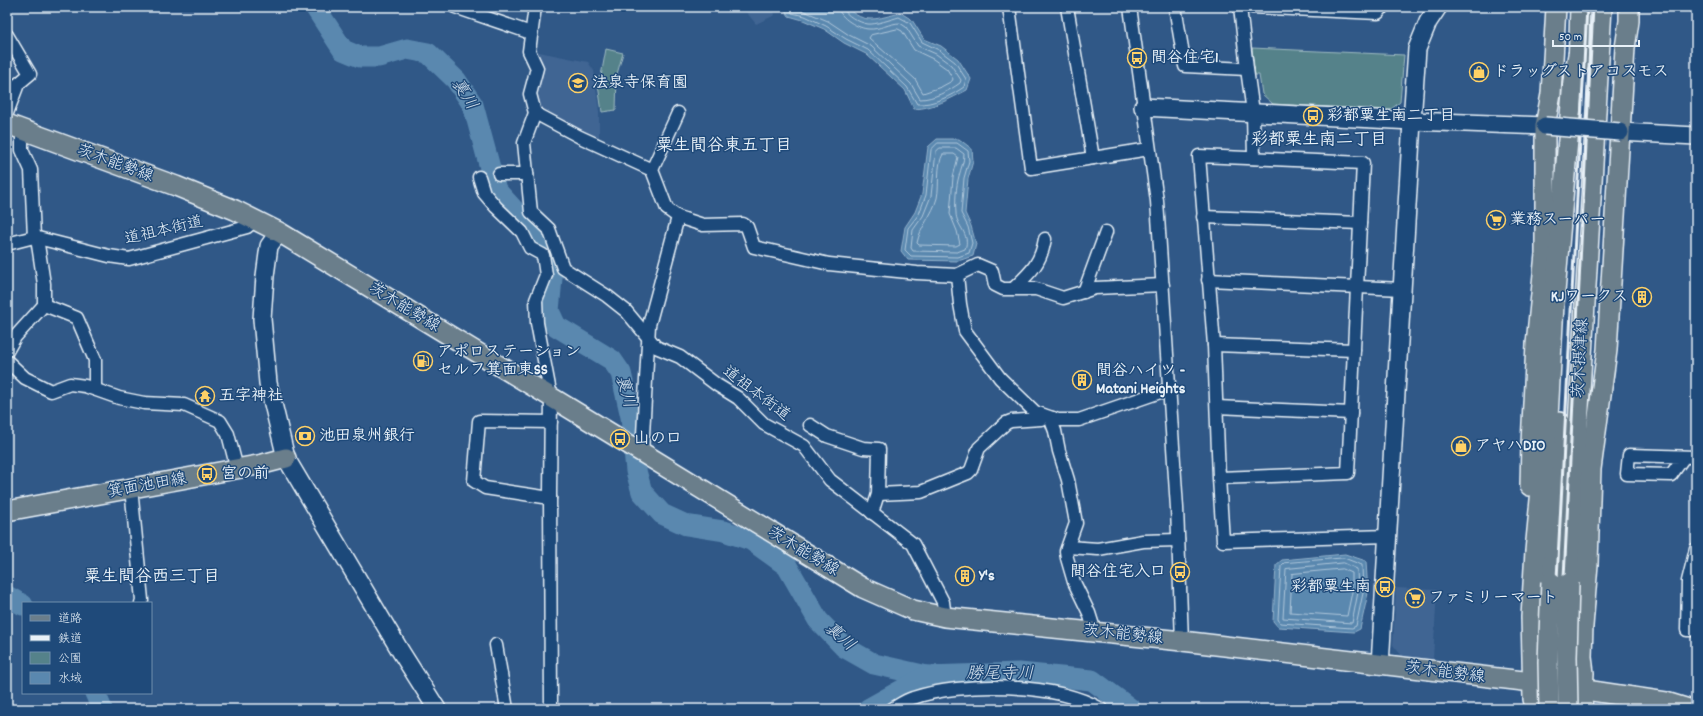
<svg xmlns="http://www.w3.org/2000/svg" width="1703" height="716" font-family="Dekko,'Klee One',sans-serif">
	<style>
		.built { fill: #406593 }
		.green { fill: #55828a; stroke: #9ebac1 }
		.water { fill: #5a88af; stroke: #93b2cc }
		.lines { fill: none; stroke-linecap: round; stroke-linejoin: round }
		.shore { stroke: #afc7db; stroke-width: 1 }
		.river { stroke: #5a88af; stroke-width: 21 }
		.street-casing { stroke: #e8f1f8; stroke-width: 15 }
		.secondary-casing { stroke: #e8f1f8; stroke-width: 20 }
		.primary-casing { stroke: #e8f1f8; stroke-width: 22 }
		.street { stroke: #1f4a7a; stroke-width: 12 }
		.secondary { stroke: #1f4a7a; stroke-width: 17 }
		.primary { stroke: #6b7e8b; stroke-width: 19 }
		.rail { stroke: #e8f1f8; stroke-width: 3 }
		.secondary-bridge-casing { stroke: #e8f1f8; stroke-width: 20; stroke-linecap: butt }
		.primary-bridge-casing { stroke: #e8f1f8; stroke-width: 22; stroke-linecap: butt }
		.secondary-bridge { stroke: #1f4a7a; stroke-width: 17 }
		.primary-bridge { stroke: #6b7e8b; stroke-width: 19 }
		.labels { text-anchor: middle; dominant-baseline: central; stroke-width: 3; stroke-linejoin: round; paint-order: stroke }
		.poi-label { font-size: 16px; font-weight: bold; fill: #e8f1f8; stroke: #1f4a7a; text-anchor: start }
		.street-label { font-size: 16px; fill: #e8f1f8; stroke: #1f4a7a }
		.water-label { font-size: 17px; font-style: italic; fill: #d3e1ed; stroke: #1f4a7a }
		.neighbourhood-label { font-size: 17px; font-weight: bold; fill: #e8f1f8; stroke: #1f4a7a }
	</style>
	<rect width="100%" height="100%" fill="#305887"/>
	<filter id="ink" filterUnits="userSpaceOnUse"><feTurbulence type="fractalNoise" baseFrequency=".025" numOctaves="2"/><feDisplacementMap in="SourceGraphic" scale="8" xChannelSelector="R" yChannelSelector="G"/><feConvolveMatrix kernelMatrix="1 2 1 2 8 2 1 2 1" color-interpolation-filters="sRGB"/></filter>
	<g filter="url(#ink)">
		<!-- built -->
		<g class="built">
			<polygon points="740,7 773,7 775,15 756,24 743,8"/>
			<polygon points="539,52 588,62 594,71 599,112 599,140 539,107 536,98"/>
			<polygon points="1396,588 1437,590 1433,659 1402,656 1393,645"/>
		</g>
		<!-- green -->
		<g class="green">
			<polygon points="1252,48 1404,55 1400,102 1390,110 1273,104 1262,94 1259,75 1255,75"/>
			<polygon points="606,49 623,53 617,74 616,110 602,112 597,78 601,76"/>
		</g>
		<!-- water -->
		<g class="water">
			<path d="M783,7h63c20,19 31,11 55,6l11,7 12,19 17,7 17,13 13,20 -4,11c-17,9 -33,18 -53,19l-9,-19 -39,-36 -22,-11 -20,-14 -21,-9 -14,-4z"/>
			<polygon points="937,139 959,139 972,149 973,161 968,179 965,213 971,226 976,244 973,256 958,261 908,260 901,251 905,227 915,212 922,194 928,147"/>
			<polygon points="1345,554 1366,561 1368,593 1360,629 1354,632 1278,627 1273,621 1276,565 1282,560"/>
		</g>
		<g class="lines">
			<!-- shore -->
			<g class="shore">
				<path d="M787,7l5,6 13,3 21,10 20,13 22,11 39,37 10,17c16,1 34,-8 47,-17l2,-8 -11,-17 -16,-12 -17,-8 -12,-19 -11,-6c-7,2 -24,8 -31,7 -8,-1 -24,-9 -25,-17"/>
				<path d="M794,7l34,14 21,14 22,11 40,38 9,15c13,0 29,-8 40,-16l1,-3 -10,-15 -15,-11 -18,-8 -12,-19 -6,-4c-10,0 -21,7 -31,6 -10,0 -30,-11 -31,-22"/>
				<polygon points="898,29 902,31 914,50 933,59 947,69 953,79 952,81 941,87 923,93 915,79 869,38 871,35"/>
				<polygon points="938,143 957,143 968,151 969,161 964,178 961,213 968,227 972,243 969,253 958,257 911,256 905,250 908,228 919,214 926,195 931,150"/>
				<path d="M940,148h16l8,6c0,8 -3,14 -5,22 -3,10 -4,26 -3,37 0,13 15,21 9,36l-8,3 -44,-1 -2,-3 2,-18 10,-14 8,-20 5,-44z"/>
				<path d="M943,154h11l4,3 -5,20 -3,37 7,17 3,13 -4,2 -37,-1 -2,-2c3,-16 16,-29 20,-45 3,-14 -1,-32 6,-44z"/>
				<polygon points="1344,558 1362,565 1363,593 1356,626 1352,628 1280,623 1278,619 1281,566 1284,563"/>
				<polygon points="1344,563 1357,569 1358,592 1352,623 1283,618 1286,569"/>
				<polygon points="1343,569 1352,573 1352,592 1347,616 1290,612 1292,574"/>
			</g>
			<!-- river -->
			<g class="river">
				<polyline points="315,7 343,50 360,57 379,57 407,49 428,53 456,80 473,105 496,190 547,246 553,267 549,311 556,326 612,360 621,373 631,417 636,471 642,492 662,514 686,525 724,531 751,540 787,566 818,620 844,647 874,664 927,676"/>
				<polyline points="7,596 23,605"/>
				<polyline points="95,693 102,709"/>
				<polyline points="868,709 927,676 1019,673 1092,680 1131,709"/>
			</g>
			<defs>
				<g id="street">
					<polyline points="455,7 531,33"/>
					<polyline points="535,7 529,51 537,68 530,94 535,113 524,143 531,212 549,229 563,268 607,296 626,311 656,347 680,357 717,385 738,398 764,424 804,446 830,480 913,544 943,602 945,617"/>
					<polyline points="1009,7 1031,168 1149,149"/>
					<polyline points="1067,7 1093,158"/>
					<polyline points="1130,7 1157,201 1177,508 1182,641"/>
					<polyline points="1175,7 1185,66 1247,69 1240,7"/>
					<polyline points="1252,7 1378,13 1383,7"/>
					<polyline points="7,35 30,74 18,84 7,113"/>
					<polyline points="1247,69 1253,112 1254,158"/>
					<polyline points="535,113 580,137 652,170"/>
					<polyline points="22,130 22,150 31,170 34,237"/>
					<polyline points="499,174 527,174"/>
					<polyline points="479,177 484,193 496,207 522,232 530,248 543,255 546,275 536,300 537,323 551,397 550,493 551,709"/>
					<polyline points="678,217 703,225 743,224 747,227 754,247 829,264 917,273 957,275 978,265 992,271 995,285 1003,289 1036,289 1063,298 1095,288 1163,285"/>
					<polyline points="1203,217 1360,223"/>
					<polyline points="37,238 44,284 44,305 77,318 95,360 95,389"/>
					<polyline points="7,244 34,237 109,256 129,259 247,227 255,220"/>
					<polyline points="957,275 960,304 965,331 1000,378 1035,412 1058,420 1079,420 1169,389"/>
					<polyline points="1208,280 1402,289"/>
					<path d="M1014,288c17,-16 27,-25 31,-49"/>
					<polyline points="1084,292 1106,232"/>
					<polyline points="1214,345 1354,350"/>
					<polyline points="7,351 15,337 44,305"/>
					<polyline points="7,361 25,378 51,391 70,384 85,386 119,398 144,403 184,405 220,421 228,434 237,469"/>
					<polyline points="1217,407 1351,413"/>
					<polyline points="1053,418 1052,423 1055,431 1059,451 1068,480 1076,523 1066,551 1067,558 1074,582 1089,613 1095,632"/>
					<polyline points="810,425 827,436 863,448 879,449 878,494 872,513"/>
					<polyline points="642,453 649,325 678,217 667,209 652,170 678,113"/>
					<polyline points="1684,457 1671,475 1627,474 1629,455 1696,457"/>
					<polyline points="1219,478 1348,473 1363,163 1199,156 1214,345 1219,478 1223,541 1388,536"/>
					<polyline points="131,488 142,600 141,603"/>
					<polyline points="878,494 921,492 968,473 971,470 979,448 1006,423 1011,421 1041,419 1043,415"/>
					<polyline points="550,498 485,488 474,481 479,421 551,422"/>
					<polyline points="1068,547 1098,549 1143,541 1178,540"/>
					<polyline points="1696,549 1688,581 1687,630 1696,630"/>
					<polyline points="496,645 507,709"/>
					<path d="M892,709c7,-4 14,-9 21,-11 49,-17 143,-15 188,11"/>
				</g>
				<g id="secondary">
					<polyline points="1143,107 1412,121 1545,126"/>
					<polyline points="1620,132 1696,136"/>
					<polyline points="279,232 269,246 265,276 262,319 268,383 286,458 401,652 437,709"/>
					<polyline points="1380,665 1412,121 1417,49 1428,22 1438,7"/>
				</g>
				<g id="primary">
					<polyline points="1578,67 1580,7"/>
					<polyline points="7,124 176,186 235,210 279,232 620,439 863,588 913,610 945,617 1182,641 1532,682 1666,702 1689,709"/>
					<polyline points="1530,486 1531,443 1536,344 1545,254 1545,126 1551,94 1556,7"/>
					<polyline points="7,511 263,464 286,458"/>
					<polyline points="1551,582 1560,422"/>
					<polyline points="1569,583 1602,7"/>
					<polyline points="1536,709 1533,699 1531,617 1535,551 1548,418 1554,304 1573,81 1578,55"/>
					<polyline points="1582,709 1584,673 1582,657 1583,626 1588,564 1591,469 1607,350 1618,166 1625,48 1629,21 1629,7"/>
				</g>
			</defs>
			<!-- street casing -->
			<use href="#street" class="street-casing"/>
			<!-- secondary casing -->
			<use href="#secondary" class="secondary-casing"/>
			<!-- primary casing -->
			<use href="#primary" class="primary-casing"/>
			<!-- street -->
			<use href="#street" class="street"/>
			<!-- secondary -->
			<use href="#secondary" class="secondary"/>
			<!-- primary -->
			<use href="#primary" class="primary"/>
			<!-- rail -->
			<g class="rail">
				<polyline points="1555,709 1555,617 1587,7"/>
				<polyline points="1562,709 1561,651 1562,617 1593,7"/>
			</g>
			<defs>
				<polyline id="secondary-bridge" points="1545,126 1620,132"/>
				<g id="primary-bridge">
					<polyline points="1549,709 1548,662 1551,582"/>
					<polyline points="1568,709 1567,657 1569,583"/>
				</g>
			</defs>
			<!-- secondary-bridge casing -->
			<use href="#secondary-bridge" class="secondary-bridge-casing"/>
			<!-- primary-bridge casing -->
			<use href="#primary-bridge" class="primary-bridge-casing"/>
			<!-- secondary-bridge -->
			<use href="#secondary-bridge" class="secondary-bridge"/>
			<!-- primary-bridge -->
			<use href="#primary-bridge" class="primary-bridge"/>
		</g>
	</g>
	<!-- icons -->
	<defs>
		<symbol id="bus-ring" viewBox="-11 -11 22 22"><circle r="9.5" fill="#1f4a7a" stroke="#ffd166" stroke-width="1.5"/><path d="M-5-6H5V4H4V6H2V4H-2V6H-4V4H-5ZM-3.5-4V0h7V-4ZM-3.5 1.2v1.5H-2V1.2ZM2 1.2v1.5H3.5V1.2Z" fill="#ffd166"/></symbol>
		<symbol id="shop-ring" viewBox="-11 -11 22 22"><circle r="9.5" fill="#1f4a7a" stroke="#ffd166" stroke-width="1.5"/><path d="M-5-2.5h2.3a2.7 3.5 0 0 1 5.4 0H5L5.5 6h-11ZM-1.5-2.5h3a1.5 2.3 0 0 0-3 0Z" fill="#ffd166"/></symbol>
		<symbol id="school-ring" viewBox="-11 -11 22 22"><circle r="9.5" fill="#1f4a7a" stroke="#ffd166" stroke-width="1.5"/><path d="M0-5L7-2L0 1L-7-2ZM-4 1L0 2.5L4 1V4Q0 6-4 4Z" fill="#ffd166"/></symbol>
		<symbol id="supermarket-ring" viewBox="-11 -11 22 22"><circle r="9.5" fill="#1f4a7a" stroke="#ffd166" stroke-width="1.5"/><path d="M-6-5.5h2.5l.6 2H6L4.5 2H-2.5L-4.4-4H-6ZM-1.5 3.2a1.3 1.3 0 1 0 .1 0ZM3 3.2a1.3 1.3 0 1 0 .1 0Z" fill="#ffd166"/></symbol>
		<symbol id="building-ring" viewBox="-11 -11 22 22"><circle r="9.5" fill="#1f4a7a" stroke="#ffd166" stroke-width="1.5"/><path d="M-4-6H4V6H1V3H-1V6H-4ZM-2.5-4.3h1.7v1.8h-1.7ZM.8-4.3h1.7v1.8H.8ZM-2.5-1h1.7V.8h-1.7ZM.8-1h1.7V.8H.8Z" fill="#ffd166"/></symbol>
		<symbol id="fuel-ring" viewBox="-11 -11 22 22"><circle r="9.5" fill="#1f4a7a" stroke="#ffd166" stroke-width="1.5"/><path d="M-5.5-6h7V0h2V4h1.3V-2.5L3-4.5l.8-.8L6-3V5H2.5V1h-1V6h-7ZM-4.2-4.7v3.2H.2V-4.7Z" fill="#ffd166"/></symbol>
		<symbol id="temple-ring" viewBox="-11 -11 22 22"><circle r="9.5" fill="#1f4a7a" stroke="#ffd166" stroke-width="1.5"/><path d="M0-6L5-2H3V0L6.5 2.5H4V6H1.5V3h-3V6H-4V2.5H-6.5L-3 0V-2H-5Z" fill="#ffd166"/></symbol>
		<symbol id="bank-ring" viewBox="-11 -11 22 22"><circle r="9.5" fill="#1f4a7a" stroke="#ffd166" stroke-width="1.5"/><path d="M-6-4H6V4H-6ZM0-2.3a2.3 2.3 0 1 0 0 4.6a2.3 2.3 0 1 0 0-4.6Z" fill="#ffd166"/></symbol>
	</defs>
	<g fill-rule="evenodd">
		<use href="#bus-ring" x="1126" y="47" width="22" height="22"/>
		<use href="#shop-ring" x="1468" y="61" width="22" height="22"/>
		<use href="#school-ring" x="567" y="72" width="22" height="22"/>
		<use href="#bus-ring" x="1302" y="105" width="22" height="22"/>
		<use href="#supermarket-ring" x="1485" y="209" width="22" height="22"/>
		<use href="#building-ring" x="1631" y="286" width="22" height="22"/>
		<use href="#fuel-ring" x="412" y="350" width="22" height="22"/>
		<use href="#building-ring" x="1071" y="369" width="22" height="22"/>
		<use href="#temple-ring" x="194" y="385" width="22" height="22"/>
		<use href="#bank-ring" x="294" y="425" width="22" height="22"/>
		<use href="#bus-ring" x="609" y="428" width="22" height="22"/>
		<use href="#shop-ring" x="1450" y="435" width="22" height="22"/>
		<use href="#bus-ring" x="196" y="463" width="22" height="22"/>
		<use href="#bus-ring" x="1169" y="561" width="22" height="22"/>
		<use href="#building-ring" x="954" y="565" width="22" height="22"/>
		<use href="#bus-ring" x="1374" y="576" width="22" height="22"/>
		<use href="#supermarket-ring" x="1404" y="587" width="22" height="22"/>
	</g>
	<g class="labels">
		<!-- poi labels -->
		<g class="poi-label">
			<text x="1151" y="58">間谷住宅1</text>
			<text x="1493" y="72">ドラッグストアコスモス</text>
			<text x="592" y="83">法泉寺保育園</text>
			<text x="1327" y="116">彩都粟生南二丁目</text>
			<text x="1510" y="220">業務スーパー</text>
			<text x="1628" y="297" text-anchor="end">KJワークス</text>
			<text x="437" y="352">アポロステーション<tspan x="437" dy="18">セルフ箕面東SS</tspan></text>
			<text x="1096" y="371">間谷ハイツ -<tspan x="1096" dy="18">Matani Heights</tspan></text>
			<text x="219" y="396">五字神社</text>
			<text x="319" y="436">池田泉州銀行</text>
			<text x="634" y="439">山の口</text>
			<text x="1475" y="446">アヤハDIO</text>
			<text x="221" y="474">宮の前</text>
			<text x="1166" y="572" text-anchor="end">間谷住宅入口</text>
			<text x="979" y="576">Y's</text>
			<text x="1371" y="587" text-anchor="end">彩都粟生南</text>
			<text x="1429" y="598">ファミリーマート</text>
		</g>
		<!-- street labels -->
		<g class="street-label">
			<text transform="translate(115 164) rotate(20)">茨木能勢線</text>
			<text transform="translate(164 231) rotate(-13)">道祖本街道</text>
			<text transform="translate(404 308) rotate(31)">茨木能勢線</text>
			<text transform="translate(1581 358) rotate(-87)">茨木摂津線</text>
			<text transform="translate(756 394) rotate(37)">道祖本街道</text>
			<text transform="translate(147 486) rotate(-10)">箕面池田線</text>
			<text transform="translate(803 552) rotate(31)">茨木能勢線</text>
			<text transform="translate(1123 635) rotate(6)">茨木能勢線</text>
			<text transform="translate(1445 673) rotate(7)">茨木能勢線</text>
		</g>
		<!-- water labels -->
		<g class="water-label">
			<text transform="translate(463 95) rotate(58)">裏川</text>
			<text transform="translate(624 392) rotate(74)">裏川</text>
			<text transform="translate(839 638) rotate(41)">裏川</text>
			<text x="1000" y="675">勝尾寺川</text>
		</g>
		<!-- neighbourhood labels -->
		<g class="neighbourhood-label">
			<text x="1319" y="141">彩都粟生南二丁目</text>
			<text x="724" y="147">粟生間谷東五丁目</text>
			<text x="152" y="578">粟生間谷西三丁目</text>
		</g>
	</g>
	<!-- margin -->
	<rect width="1703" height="716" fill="none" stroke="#1f4a7a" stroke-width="24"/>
	<rect x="12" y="12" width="1679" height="692" fill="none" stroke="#e8f1f8" stroke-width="1.5" filter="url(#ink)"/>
	<!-- legend -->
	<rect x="22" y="602" width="130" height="92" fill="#1f4a7a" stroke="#6f8dac"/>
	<rect x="30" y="615" width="20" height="6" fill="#6b7e8b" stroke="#6f8dac"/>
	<text x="58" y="622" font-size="12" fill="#e8f1f8">道路</text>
	<rect x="30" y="635" width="20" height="6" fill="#e8f1f8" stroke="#6f8dac"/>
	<text x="58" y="642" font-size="12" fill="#e8f1f8">鉄道</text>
	<rect x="30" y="652" width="20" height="12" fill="#55828a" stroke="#6f8dac"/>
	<text x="58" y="662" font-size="12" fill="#e8f1f8">公園</text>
	<rect x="30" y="672" width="20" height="12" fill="#5a88af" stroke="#6f8dac"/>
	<text x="58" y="682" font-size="12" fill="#e8f1f8">水域</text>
	<!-- scale -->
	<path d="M1553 40v6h86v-6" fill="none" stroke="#e8f1f8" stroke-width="2"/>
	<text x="1559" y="40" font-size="12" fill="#e8f1f8" stroke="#1f4a7a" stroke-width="3" paint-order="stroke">50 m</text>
</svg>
